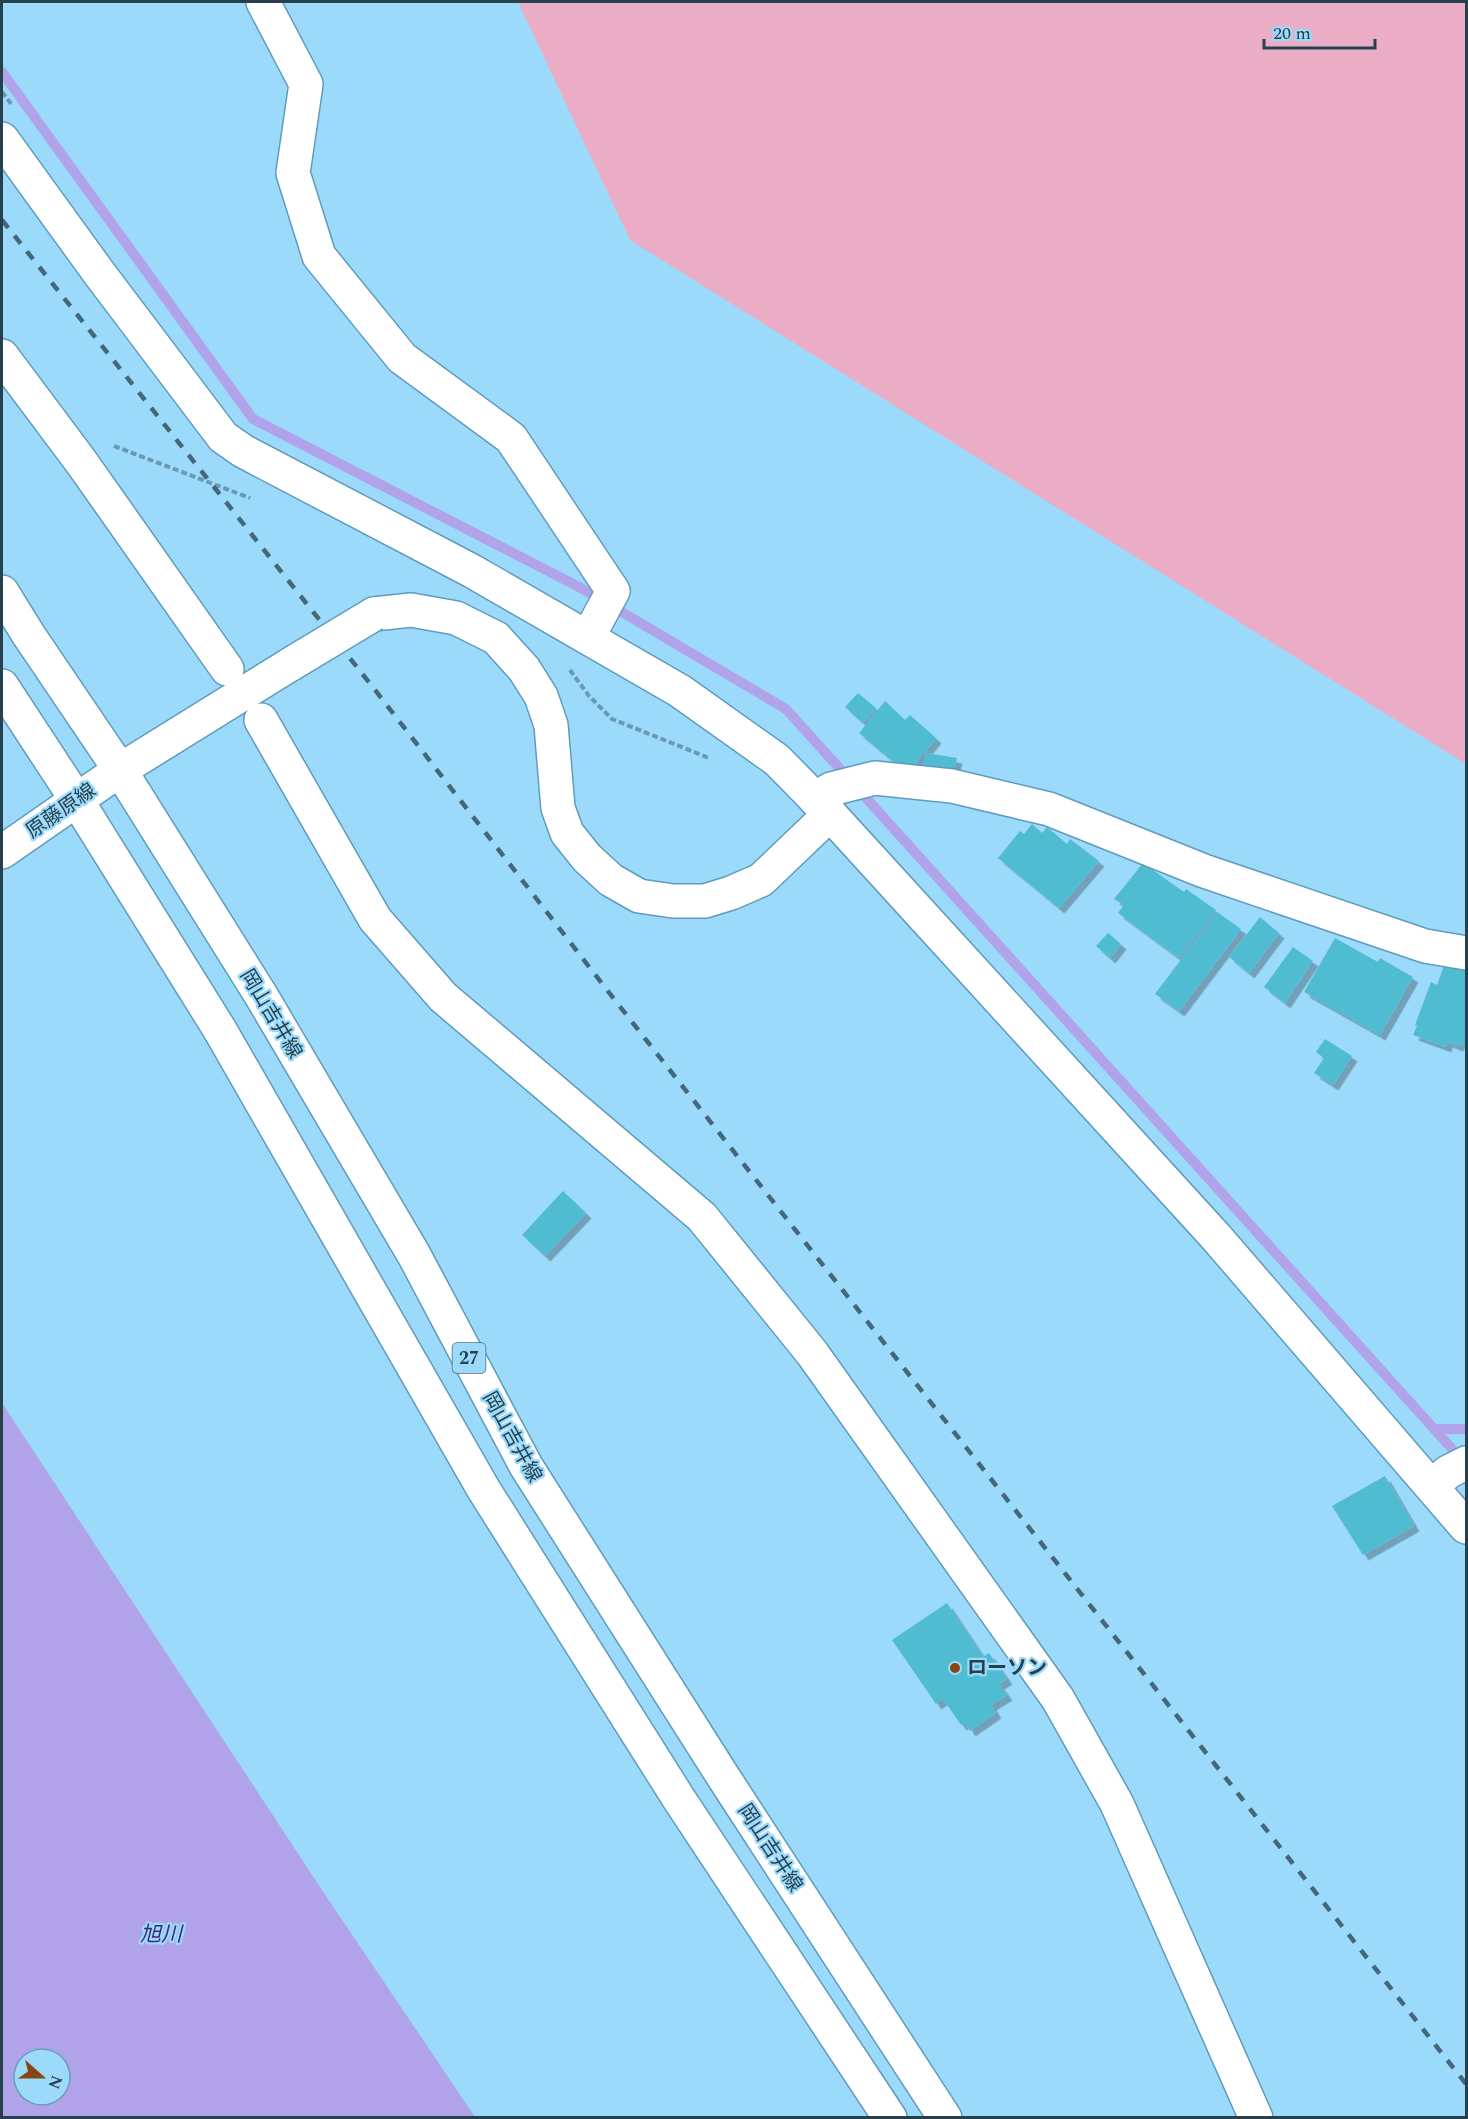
<svg xmlns="http://www.w3.org/2000/svg" width="1468" height="2119" font-family="Spectral,'Noto Sans JP',serif">
	<style>
		.green { fill: #ebacc6 }
		.water { fill: #b0a3ea; fill-rule: evenodd }
		.lines { fill: none; stroke-linecap: round; stroke-linejoin: round }
		.stream { stroke: #b0a3ea; stroke-width: 10 }
		.building { fill: #4fbcd1; filter: url(#shadow) }
		.street-casing { stroke: #5f9bbb; stroke-width: 36 }
		.secondary-casing { stroke: #5f9bbb; stroke-width: 36 }
		.primary-casing { stroke: #5f9bbb; stroke-width: 36 }
		.path { stroke: #6a99b2; stroke-width: 4; stroke-dasharray: 6 3; stroke-linecap: butt }
		.street { stroke: #fff; stroke-width: 33 }
		.secondary { stroke: #fff; stroke-width: 33 }
		.primary { stroke: #fff; stroke-width: 33 }
		.rail { stroke: #45677a; stroke-width: 4.5; stroke-dasharray: 10 10; stroke-linecap: butt }
		.secondary-bridge-casing { stroke: #5f9bbb; stroke-width: 36; stroke-linecap: butt }
		.secondary-bridge { stroke: #fff; stroke-width: 33 }
		.poi-dot { fill: #884614; stroke: #9cdafb; stroke-width: 2 }
		.labels { text-anchor: middle; dominant-baseline: central; stroke-width: 4.5; stroke-linejoin: round; paint-order: stroke }
		.shield { fill: #9cdafb; stroke: #4a6e82; stroke-width: 1.5 }
		.shield-label { font-size: 18px; font-weight: bold; fill: #27404e }
		.street-label { font-size: 20px; fill: #27404e; stroke: #9cdafb }
		.poi-label { font-size: 20px; font-weight: bold; fill: #27404e; stroke: #9cdafb; text-anchor: start }
		.water-label { font-size: 21px; font-style: italic; fill: #3f2677; stroke: #9cdafb }
	</style>
	<defs>
		<filter id="shadow"><feDropShadow dx="5.5" dy="5.5" stdDeviation="0" flood-color="#0004"/></filter>
	</defs>
	<rect width="100%" height="100%" fill="#9cdafb"/>
	<!-- green -->
	<polygon class="green" points="518,2 1466,2 1466,764 630,240"/>
	<!-- water -->
	<path class="water" d="M2,1403l320,487 153,227h-473zM24,2059h36v36h-36z"/>
	<g class="lines">
		<!-- stream -->
		<g class="stream">
			<polyline points="2,72 253,419 581,588 786,709 1462,1460"/>
			<polyline points="1436,1429 1466,1429"/>
		</g>
	</g>
	<!-- building -->
	<g class="building">
		<polygon points="858,693 876,708 863,723 845,707"/>
		<polygon points="885,701 905,720 910,715 936,738 910,770 900,767 859,733"/>
		<polygon points="926,753 957,758 953,776 922,771"/>
		<polygon points="1032,824 1042,833 1047,827 1067,844 1070,839 1099,861 1059,908 998,858 1020,831 1024,834"/>
		<polygon points="1143,863 1184,892 1186,889 1216,910 1179,958 1118,913 1124,905 1114,899"/>
		<polygon points="1217,912 1241,929 1179,1011 1155,994"/>
		<polygon points="1260,917 1279,933 1249,973 1229,957"/>
		<polygon points="1108,933 1121,944 1110,958 1096,946"/>
		<polygon points="1335,938 1378,962 1380,958 1413,977 1380,1035 1304,992"/>
		<polygon points="1293,947 1313,961 1285,1003 1264,987"/>
		<polygon points="1445,963 1466,971 1466,1046 1459,1043 1458,1046 1447,1042 1446,1047 1413,1035 1417,1026 1415,1025 1431,982 1437,985"/>
		<polygon points="1325,1039 1352,1056 1333,1085 1314,1073 1324,1058 1316,1052"/>
		<polygon points="563,1191 586,1213 545,1256 522,1235"/>
		<polygon points="1385,1476 1414,1526 1363,1555 1332,1506"/>
		<polygon points="947,1603 983,1657 989,1653 1007,1679 999,1684 1007,1695 991,1705 996,1713 970,1731 965,1723 961,1725 943,1699 936,1704 892,1640"/>
	</g>
	<g class="lines">
		<defs>
			<g id="street">
				<polyline points="263,2 306,84 293,173 319,256 402,358 511,438 613,591 588,637"/>
				<polyline points="2,139 99,273 223,437 243,451 472,571 680,691 777,760 830,814 1216,1237 1466,1527"/>
				<polyline points="2,356 82,463 227,669"/>
				<polyline points="261,720 375,919 443,997 702,1217 812,1353 1058,1699 1117,1804 1256,2118"/>
				<polyline points="815,799 831,789 875,778 952,786 1049,809 1204,871 1425,946 1466,953"/>
				<polyline points="1432,1486 1448,1472 1466,1463"/>
			</g>
			<g id="secondary">
				<polyline points="374,614 411,610 456,618 496,638 524,669 541,696 551,725 558,808 567,833 587,858 611,880 639,896 673,901 705,901 731,893 761,880 830,814"/>
				<polyline points="2,852 120,770 291,664"/>
			</g>
			<g id="primary">
				<polyline points="2,592 28,634 120,770 262,997 414,1255 526,1466 724,1778 945,2118"/>
				<polyline points="2,686 76,799 220,1030 484,1490 679,1799 890,2118"/>
			</g>
		</defs>
		<!-- street casing -->
		<use href="#street" class="street-casing"/>
		<!-- secondary casing -->
		<use href="#secondary" class="secondary-casing"/>
		<!-- primary casing -->
		<use href="#primary" class="primary-casing"/>
		<!-- path -->
		<g class="path">
			<polyline points="2,92 12,105"/>
			<polyline points="114,446 250,498"/>
			<polyline points="570,670 589,696 612,719 709,758"/>
		</g>
		<!-- street -->
		<use href="#street" class="street"/>
		<!-- secondary -->
		<use href="#secondary" class="secondary"/>
		<!-- primary -->
		<use href="#primary" class="primary"/>
		<!-- rail -->
		<polyline class="rail" points="2,220 372,686 614,999 1466,2084"/>
		<defs>
			<polyline id="secondary-bridge" points="291,664 374,614"/>
		</defs>
		<!-- secondary-bridge casing -->
		<use href="#secondary-bridge" class="secondary-bridge-casing"/>
		<!-- secondary-bridge -->
		<use href="#secondary-bridge" class="secondary-bridge"/>
	</g>
	<!-- markers -->
	<circle class="poi-dot" cx="955" cy="1668" r="6"/>
	<g class="labels">
		<!-- shield labels -->
		<rect class="shield" x="452.5" y="1343" width="33" height="30" rx="4.5"/>
		<g class="shield-label">
			<text x="469" y="1358">27</text>
		</g>
		<!-- street labels -->
		<g class="street-label">
			<text transform="translate(61 811) rotate(-35)">原藤原線</text>
			<text transform="translate(271 1014) rotate(59)">岡山吉井線</text>
			<text transform="translate(512 1437) rotate(61)">岡山吉井線</text>
			<text transform="translate(770 1848) rotate(57)">岡山吉井線</text>
		</g>
		<!-- poi labels -->
		<g class="poi-label">
			<text x="967" y="1668">ローソン</text>
		</g>
		<!-- water labels -->
		<g class="water-label">
			<text x="161" y="1935">旭川</text>
		</g>
	</g>
	<!-- border -->
	<rect width="1468" height="2119" fill="none" stroke="#27404e" stroke-width="6"/>
	<!-- north arrow -->
	<g transform="translate(42 2077) rotate(111)"><circle r="28" fill="#9cdafb" stroke="#6d9cb6" stroke-width="1.5"/>
	<path d="M0-4.5L10 22L0 15L-10 22Z" fill="#884614"/>
	<text y="-9" font-size="16" font-weight="bold" text-anchor="middle" fill="#27404e">N</text>
	</g>
	<!-- scale -->
	<path d="M1264 39v9h111v-9" fill="none" stroke="#27404e" stroke-width="3"/>
	<text x="1273" y="39" font-size="18" fill="#27404e" stroke="#9cdafb" stroke-width="4.5" paint-order="stroke">20 m</text>
</svg>
